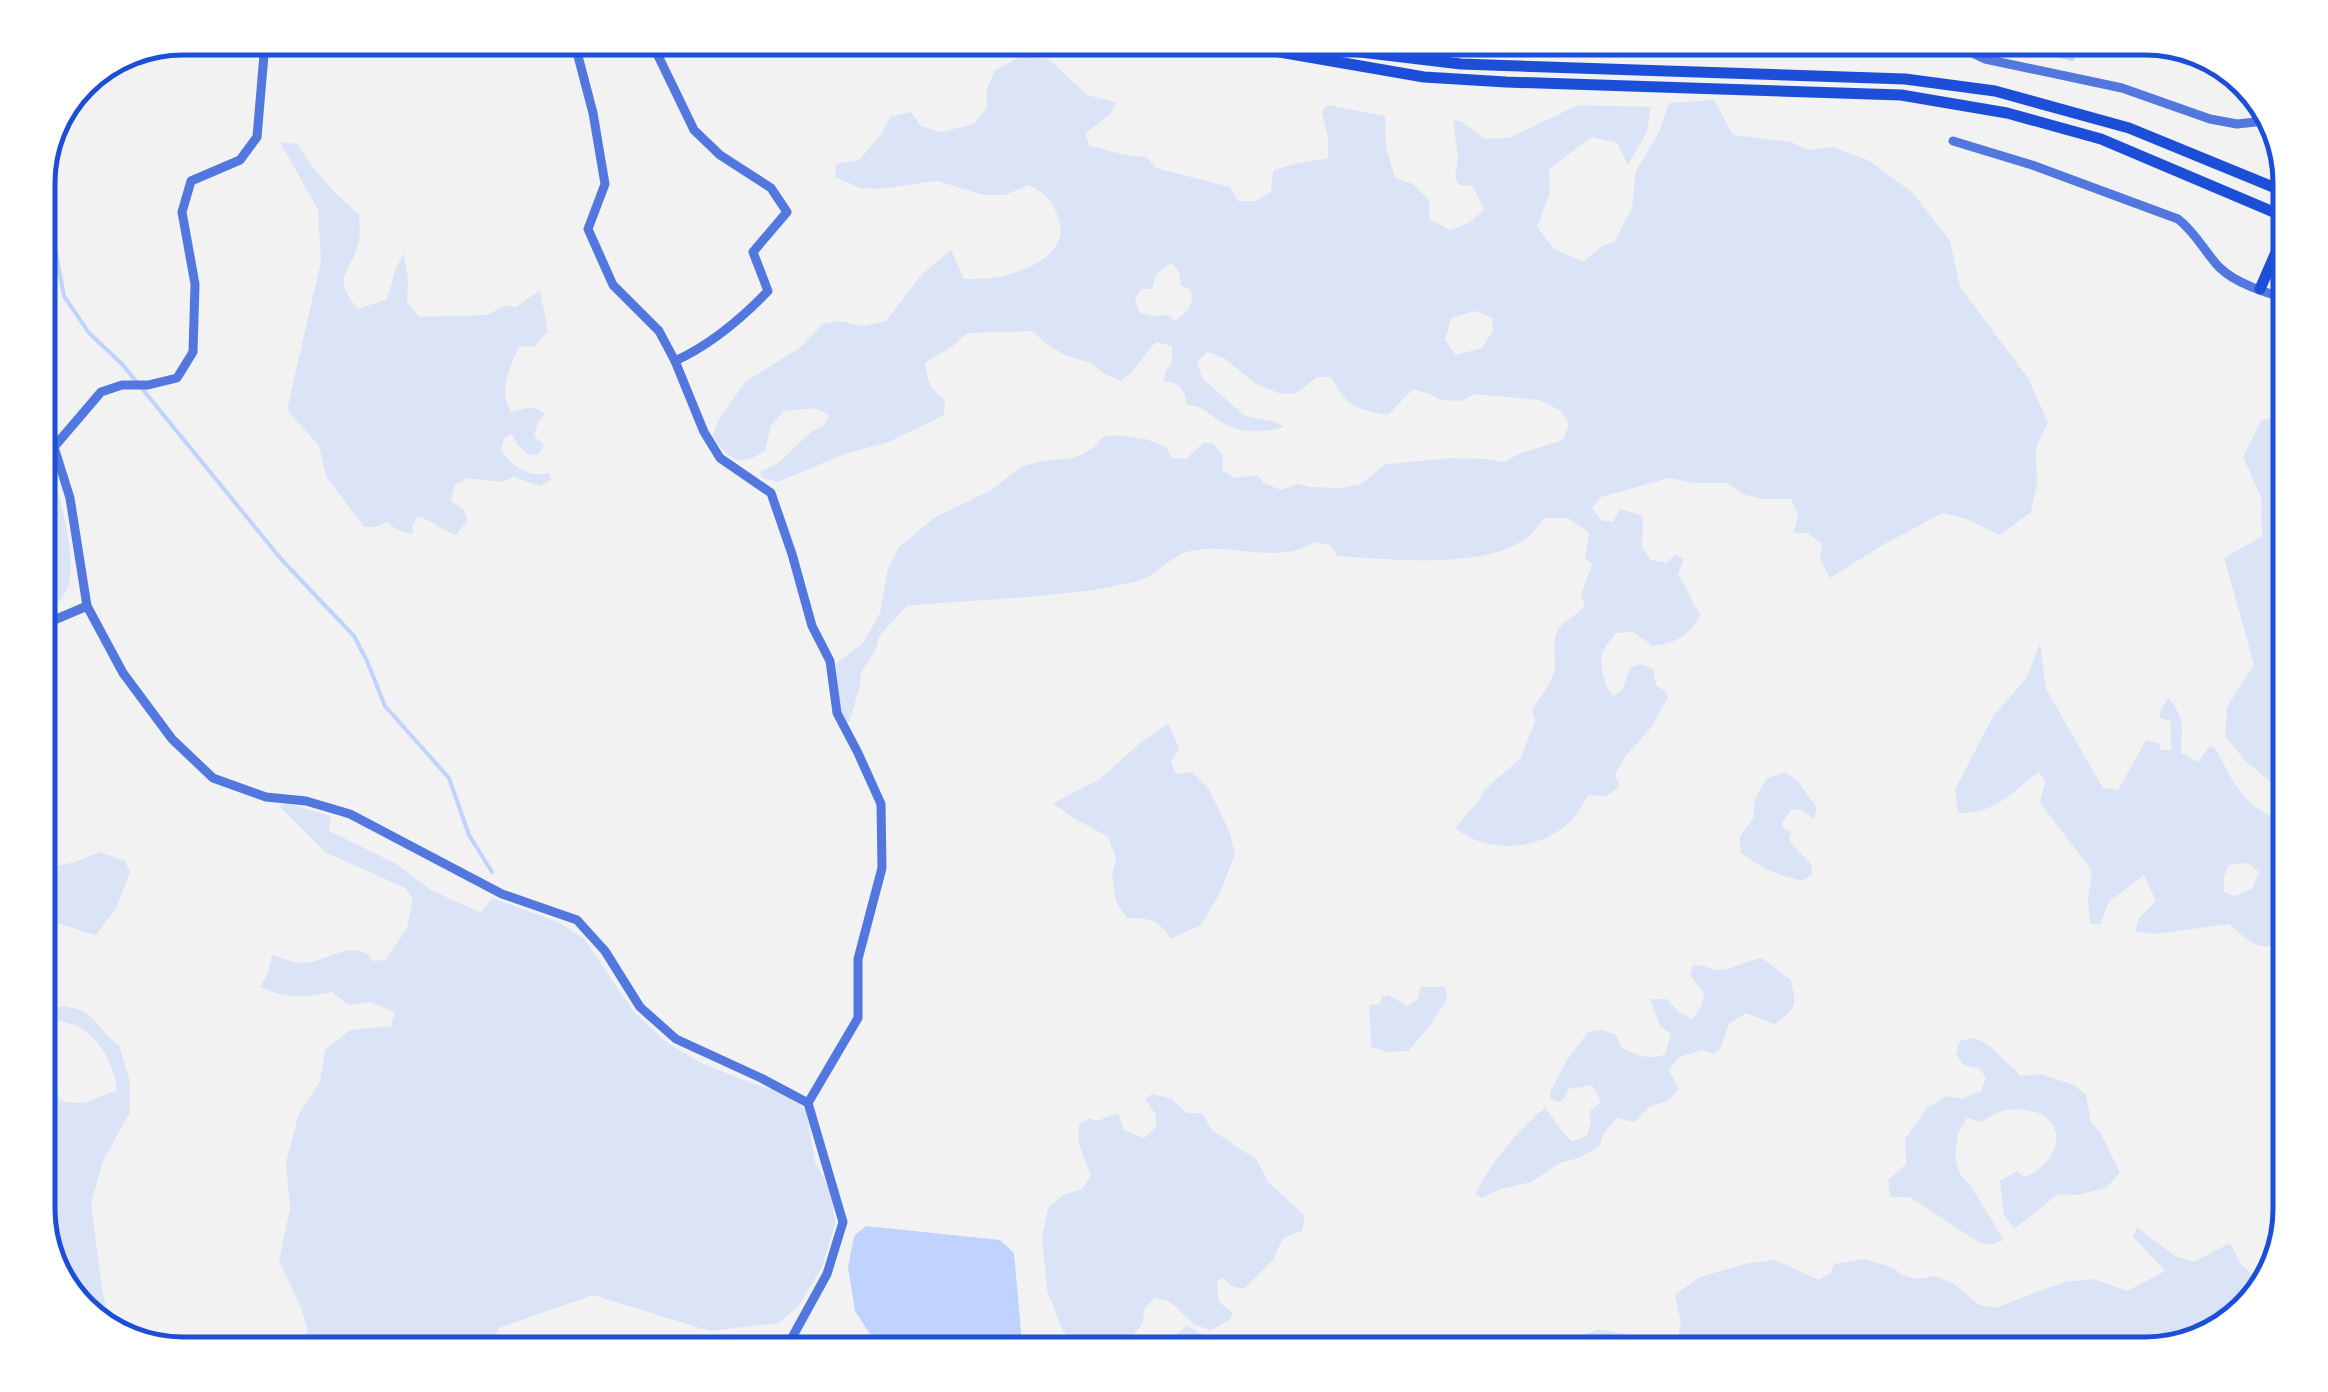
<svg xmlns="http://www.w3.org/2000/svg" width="2328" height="1392" font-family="Figtree,sans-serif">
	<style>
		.green { fill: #dbe4f7; fill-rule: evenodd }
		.water { fill: #bfd3fe }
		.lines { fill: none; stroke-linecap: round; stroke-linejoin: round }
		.stream { stroke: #bfd3fe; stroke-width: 4 }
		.minor { stroke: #5277de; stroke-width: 9 }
		.secondary { stroke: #1d4ed8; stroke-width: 11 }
		.rim { fill: none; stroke: #1d4ed8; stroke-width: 5 }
	</style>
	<rect width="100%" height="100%" fill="#f2f2f2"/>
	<!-- green -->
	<g class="green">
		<path d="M1023,55l27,5 37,35 29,7 -5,11 -26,21 5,12c20,4 37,11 56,11l10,11 74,19 8,14h18l15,-10 2,-20c17,-8 37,-9 55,-13v-20l-6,-26 5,-7 58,11 1,31 9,31 18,6 16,16v19l21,11 17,-6 17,-14 -11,-24 -14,-1 -4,-8 3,-20 -5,-36h8l24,18 24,-1 69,-33 73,2 -4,25 -19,33 -11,-22 -26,-6 -42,32 1,24 -13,34 17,22 29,13 19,-16 13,-5 17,-33 4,-37 23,-39 10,-29 45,-3 19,35 58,7 17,8 24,-3 36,13 44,32 38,49 10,46 68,91 20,44 -12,26 1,36 -6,28 -31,23 -34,-16 -23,-6 -55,29 -58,36 -10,-18 2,-16 -15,-11h-13l4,-19 -7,-15h-27l-19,-4 -18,-12h-33l-25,-5 -68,19 -9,11 9,12 12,2 7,-13 23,7 -1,32 9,12 15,3 10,-9 8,5 -6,15c10,14 12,27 23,41 -14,22 -23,27 -48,31l-20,-14 -17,1c-5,7 -12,14 -14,22 -2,13 2,31 11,41l9,-6 8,-22 12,-4 11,5 3,16 10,7 2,5c-6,10 -11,21 -17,30 -15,20 -26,24 -36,49l5,10 -13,10 -18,-1c-5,6 -8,13 -13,20 -29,36 -87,41 -121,13l25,-29 4,-9 37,-32 14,-37 -3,-11c7,-12 22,-29 23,-43 1,-11 -3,-23 1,-33 6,-14 20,-17 29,-29l-4,-10 11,-31 -7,-5 4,-26 -21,-15h-24c-5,5 -9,14 -15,18 -43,35 -139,23 -192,20l-7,-11 -16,-3c-39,25 -85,-2 -127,10 -19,6 -33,26 -52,30 -74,17 -152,16 -228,24l-28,30 -3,13 -15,23 -1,15 -11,35 -6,-3 -5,-18 -2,-38 27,-20 17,-30 8,-45 11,-21 35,-29 59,-29 27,-22 23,-6 31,-3 18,-9 11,-12 16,-2 27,4 20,8 6,11 14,1 17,-16h10l10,13v15l12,7 22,-3 7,8 17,7 16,-6 14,3 30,1 20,-4 25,-20 67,-6 32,1 19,3 15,-8 44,-14 6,-15 -8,-14 -22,-11 -65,-6 -12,7 -22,-1 -10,-6 -17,-5 -25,26c-31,-5 -42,-9 -57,-38h-14l-20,16 -16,1 -25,-10 -32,-26 -17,-6 -10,10 5,16 43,38 31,6 8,5c-24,7 -48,7 -69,-9 -10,-8 -15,-12 -28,-13 -2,-16 -7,-22 -23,-24l1,-10 7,-9v-16l-16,-4c-13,13 -20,29 -35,39l-18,-8 -12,-10 -27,-8 -20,-13 -12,-11 -65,2 -14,13 -28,17c2,17 5,27 20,36l-1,16 -55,27 -45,12 -66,28 -16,-4 -2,-6 18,-9 34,-32 11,-5 6,-10c-14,-13 -27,-4 -44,-6l-14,15 -6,26c-27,17 -35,9 -53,-15l8,-18 25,-36 57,-36 20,-22 17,-3 25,5 22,-5 35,-46 30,-25 13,29c10,0 22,0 32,-2 27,-4 74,-23 63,-57 -6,-19 -13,-26 -30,-35l-24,10h-21l-47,-14 -57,8 -20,-1 -25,-11 1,-13 23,-4 21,-24 10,-19 21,-5 10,14 20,6 33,-8 13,-17v-18l8,-19zM1171,263l8,8 2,15 9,3c6,16 -3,23 -15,32l-7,-6 -14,1 -14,-3 -5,-13 6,-11h11l4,-14zM1475,311l17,7 1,12 -11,18 -26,7 -11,-15 6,-22z"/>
		<path d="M280,142l17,2c18,28 37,50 62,70 0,8 2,18 0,26 -6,32 -30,35 -1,69l29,-10 9,-31 8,-15 4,26 -1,22 12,16 68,-2 20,-10 9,2 24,-17 8,42 -14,15 -15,-1c-9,23 -21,43 -8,66l22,-5 12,7 -7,8 -4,14 10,9 -6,10 -11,-1 -10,-10 -5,-10 -8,4 -3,13c13,16 27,27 48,22l2,7 -11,6 -26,-9 -13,5 -34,-4 -13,8 -3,15 12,8 5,11 -12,15c-15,-5 -25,-16 -39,-18l-5,9 1,8 -16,-4 -10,-8 -12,5h-11l-38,-51 -7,-30 -32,-36 34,-149 -3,-51z"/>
		<path d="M2288,412h2v529c-32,11 -37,4 -61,-17l-74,10 -20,-3 4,-13 17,-17 -12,-26 -35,27 -9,22h-10l-2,-26 4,-27 -52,-68 5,-21 -6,-10c-27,19 -44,43 -81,41l-3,-23 38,-74 33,-37 14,-35 6,45 57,99 15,2 28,-50 14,3v7h11v-29l-12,-3 2,-9 8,-11c16,21 13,30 12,55l17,9 12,-16 6,3c14,28 26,54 56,67l11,-11 -6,-18 -32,-26 -20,-25 2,-29 27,-43 -30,-106 38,-22 -1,-39 -18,-40 18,-36zM2247,863l12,9 -7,17 -17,7 -11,-4v-16l5,-11z"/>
		<path d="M38,439c15,21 40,120 31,145 -6,16 -17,26 -31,34z"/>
		<path d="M1168,724l11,24 -8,14 5,12 16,-2 17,17 20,42 6,23 -15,39 -19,32 -30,14c-12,-19 -21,-21 -44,-21l-11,-16 -4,-26 4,-18 -8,-21 -36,-20 -19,-14 47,-24 40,-36z"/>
		<path d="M1785,772l12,8 20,28 -3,11 -12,-9 -10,-1 -10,14 2,6 7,3 -2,9 22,23 1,11 -10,6c-24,-6 -42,-13 -62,-29v-16l13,-17 2,-20 11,-20z"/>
		<path d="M289,804l42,12 -2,15 66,32 36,27 50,23 11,-15 66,24 26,17 50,73 32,30 35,21 53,21 30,9 22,17 9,52 16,30 4,32 -13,43 -23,38 -20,18 -69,8 -117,-36 -94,33 -12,26h-102l-18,-9 -82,9 23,-22 -7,-25 -22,-46 11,-53 -4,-45 12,-47 22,-35 5,-31 25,-20 41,-4 4,-14 -25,-10 -21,3 -17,-13c-28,6 -44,7 -72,-5l8,-14 4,-18c10,3 22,8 32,8 24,-2 53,-27 69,-2l13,-1 21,-32 6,-29 -8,-11 -80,-36 -46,-46z"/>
		<path d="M100,852l25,9 5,11 -14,36 -20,27c-21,-5 -37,-14 -58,-16v-49l37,-8z"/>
		<path d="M1762,958l29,22c6,26 6,29 -17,44l-28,-11 -17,11 -9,25 -7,5 -10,-4 -24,7 -10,13 10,19 -10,11 -20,7 -15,15 -18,-4 -12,15 -5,14 -21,11 -18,5 -29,19 -31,7 -18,9 -7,-4c16,-32 42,-63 70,-86 10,11 15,24 27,33l15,-5 4,-14 -2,-10 12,-10 -9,-17 -24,4 -3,9 -7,4 -7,-3 -1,-7 17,-32 21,-28 14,-2 14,5 6,13c15,7 28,13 43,6l6,-20 -11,-8 -10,-27h17l12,13 13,7 9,-12 3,-13 -14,-19 3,-10c11,-1 16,5 26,5 11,1 28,-10 43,-12z"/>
		<polygon points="1420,987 1445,987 1447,999 1430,1026 1408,1051 1388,1052 1371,1047 1369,1005 1380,1004 1382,997 1389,995 1407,1006 1418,999"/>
		<path d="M65,1006c6,2 12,2 17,5 16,7 21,25 37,34l11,37v30l-27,49 -12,42 11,86 9,42 5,5 -6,-1 -53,-53 -19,-64v-136l6,-2 12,5 4,15c30,9 33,-5 57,-9 -4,-33 -22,-63 -56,-70 -8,-1 -15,-2 -23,-4v-7z"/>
		<path d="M1975,1038l15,8 31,30 20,-2 33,11 12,10 5,27 10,12 19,39 -14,15 -28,7 -20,-1 -44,35 -10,-14 -4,-34 17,-10 7,6c16,-5 35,-24 32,-43 -1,-8 -8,-14 -13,-20 -27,-6 -37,-9 -61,8l-15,-4 -9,15 -3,24 5,17 10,11 34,55 -14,5 -12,-3 -68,-45h-20l-2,-17 18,-16 -1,-25 22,-31 19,-12 16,3 19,-8 5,-13 -6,-9 -16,-4 -8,-10 4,-14z"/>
		<polygon points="1152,1094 1172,1099 1187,1113 1202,1113 1212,1130 1257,1160 1268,1182 1305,1216 1302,1231 1283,1238 1273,1260 1244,1289 1231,1286 1223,1278 1217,1281 1219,1302 1233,1313 1230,1320 1211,1330 1195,1325 1169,1301 1155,1298 1144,1309 1143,1323 1130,1339 1125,1354 1082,1354 1062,1329 1047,1290 1042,1236 1048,1208 1063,1195 1082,1189 1091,1176 1079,1145 1079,1125 1089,1118 1097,1121 1118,1113 1124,1130 1144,1138 1156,1127 1156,1115 1145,1099"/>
		<polygon points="2137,1227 2175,1256 2194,1262 2230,1243 2241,1264 2262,1284 2273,1273 2271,1282 2218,1335 2145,1354 1560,1354 1565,1342 1599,1329 1676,1344 1681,1324 1675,1295 1700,1277 1748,1263 1775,1260 1819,1280 1831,1272 1834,1264 1863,1259 1894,1268 1902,1275 1917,1279 1936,1276 1954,1284 1979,1305 1995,1308 2064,1282 2094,1279 2127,1291 2165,1271 2133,1237"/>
		<path d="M1188,1326l13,8v7l-18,13h-26c12,-10 17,-21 31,-28z"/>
	</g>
	<!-- water -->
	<polygon class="water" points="866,1226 1000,1240 1014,1253 1023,1354 883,1354 855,1311 848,1267 854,1236"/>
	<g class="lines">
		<!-- stream -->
		<g class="stream">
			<polyline points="1984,37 2072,59 2080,37"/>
			<polyline points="38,181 44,190 64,296 89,333 122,364 281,559 354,636 367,661 385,706 449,778 469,835 492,872"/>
		</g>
		<!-- minor -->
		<g class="minor">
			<polyline points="573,37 593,113 605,184 588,229 613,285 659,331 675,361 704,432 720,458 771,493 792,554 812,626 830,661 837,713 858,753 881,804 882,868 858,959 858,1018 808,1103 843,1222 827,1274 783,1354"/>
			<path d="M649,37l45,93 26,25 51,33 16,24 -34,40 15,39c-26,27 -58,54 -93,70"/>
			<polyline points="1962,37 1970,52 1985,59 2122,88 2210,119 2237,124 2274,120"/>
			<polyline points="2260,99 2261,121"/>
			<path d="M1953,141l79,24 146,54c18,14 26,32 41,48 17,17 48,26 71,33"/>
			<polyline points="38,427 54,447 70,498 87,606 123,673 172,739 213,778 266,797 306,801 350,814 502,894 577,920 605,951 640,1007 676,1039 761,1078 808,1103"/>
			<polyline points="54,447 101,392 122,385 148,385 177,378 193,352 195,284 182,212 191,181 240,160 257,137 264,55 268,37"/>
			<polyline points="38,627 87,606"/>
		</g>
		<!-- secondary -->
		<g class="secondary">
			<polyline points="1226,37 1274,51 1424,77 1506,82 1901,95 2007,113 2101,139 2290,219"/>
			<polyline points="1298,37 1352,51 1461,64 1905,79 1995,91 2129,128 2290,194"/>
			<polyline points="2260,289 2290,220"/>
		</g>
	</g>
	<!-- crop -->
	<path d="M0 0H2328V1392H0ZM183 55H2145A128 128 0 0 1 2273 183V1209A128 128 0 0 1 2145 1337H183A128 128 0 0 1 55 1209V183A128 128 0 0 1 183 55Z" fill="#fff" fill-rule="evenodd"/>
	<path class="rim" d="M183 55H2145A128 128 0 0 1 2273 183V1209A128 128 0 0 1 2145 1337H183A128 128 0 0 1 55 1209V183A128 128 0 0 1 183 55Z"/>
</svg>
